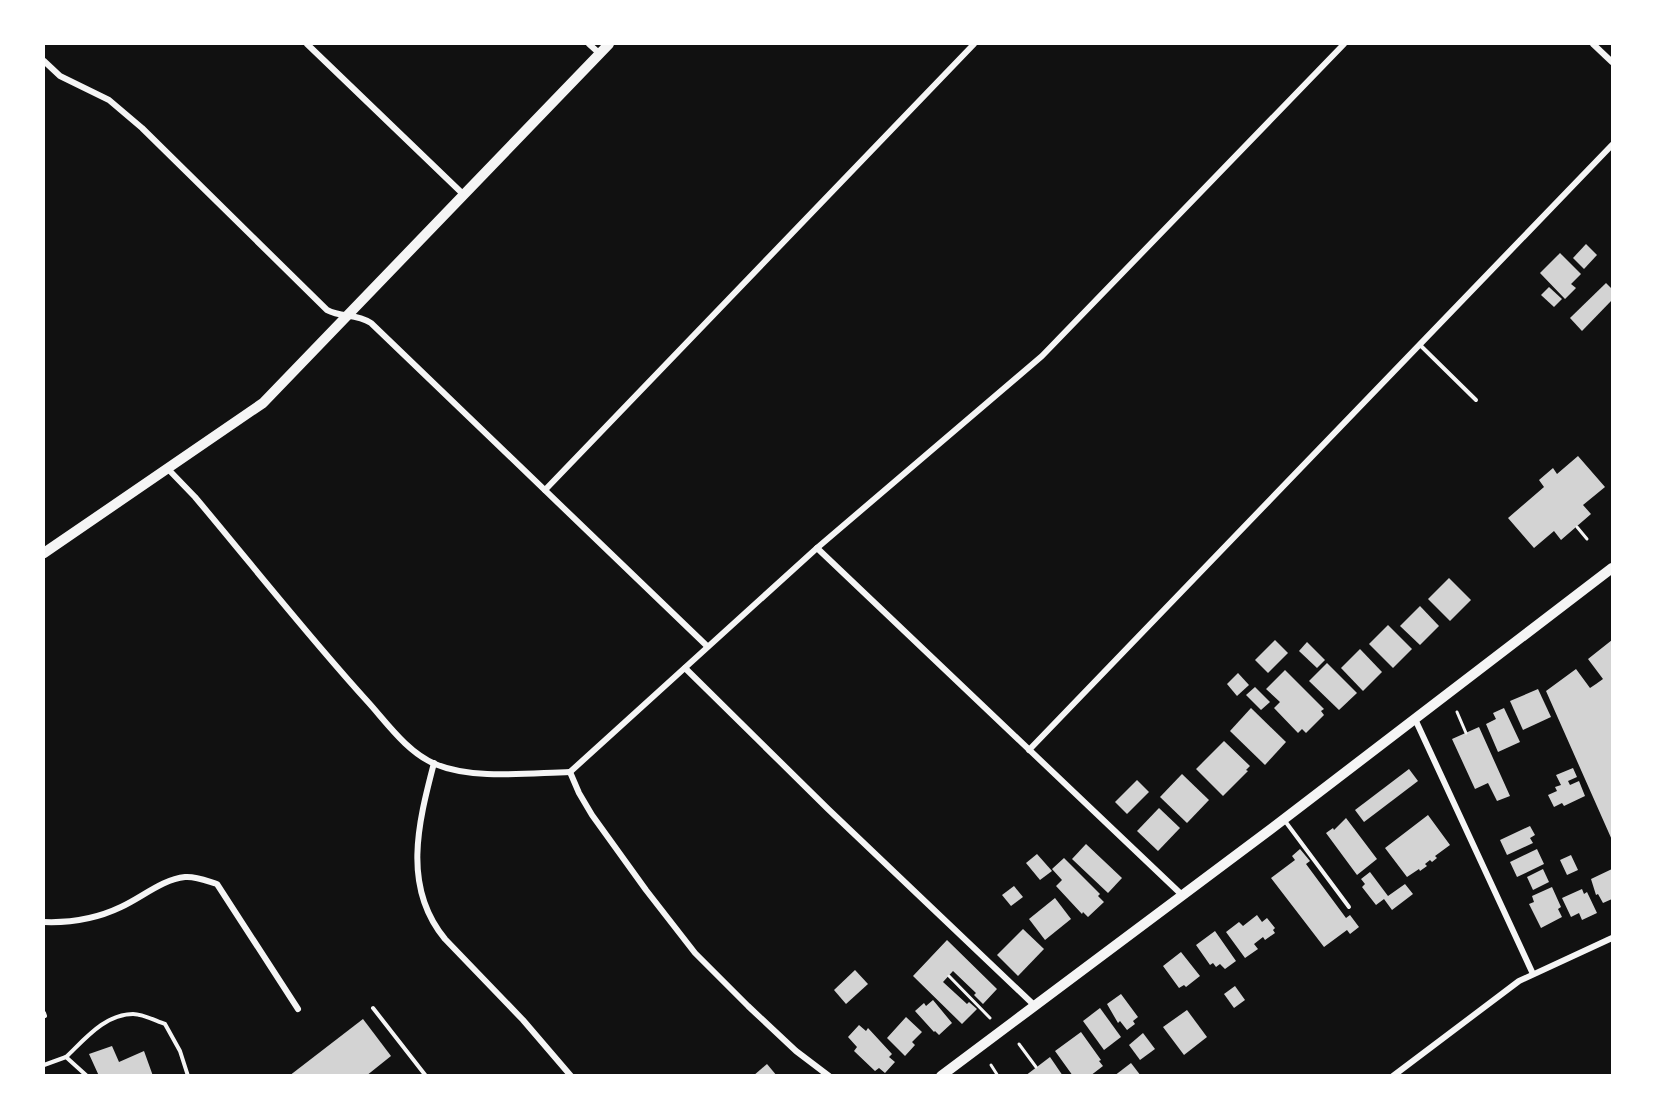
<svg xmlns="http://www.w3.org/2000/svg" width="1656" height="1119" font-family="'Noto Sans',sans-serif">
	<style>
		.building { fill: #d3d3d3 }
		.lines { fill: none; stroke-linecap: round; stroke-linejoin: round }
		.path { stroke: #f5f5f5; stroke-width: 3 }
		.service { stroke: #f5f5f5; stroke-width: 4 }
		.minor { stroke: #f5f5f5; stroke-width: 6 }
		.secondary { stroke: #f5f5f5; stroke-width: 10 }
	</style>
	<rect width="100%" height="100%" fill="#111"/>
	<!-- building -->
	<g class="building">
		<polygon points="1586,244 1597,255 1584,269 1573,258"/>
		<polygon points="1560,253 1581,274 1571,284 1576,288 1565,299 1540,273"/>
		<polygon points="1606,283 1612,289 1612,300 1582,331 1570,318"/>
		<polygon points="1549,287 1562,299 1554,307 1541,295"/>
		<polygon points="1578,456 1605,487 1583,505 1591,514 1561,540 1554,531 1534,548 1508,518 1544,487 1539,480 1553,468 1557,474"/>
		<polygon points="1449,578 1471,600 1450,621 1428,599"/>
		<polygon points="1420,606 1439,626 1420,645 1400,626"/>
		<polygon points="1388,625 1412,649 1393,668 1369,644"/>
		<polygon points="1275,640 1288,653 1268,673 1255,660"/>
		<polygon points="1612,640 1612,840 1546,691 1576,669 1590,688 1596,684 1603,679 1588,659"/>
		<polygon points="1307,642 1325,660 1317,668 1299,651"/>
		<polygon points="1360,649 1382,672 1363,691 1341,668"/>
		<polygon points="1327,663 1357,693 1339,710 1309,681"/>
		<polygon points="1285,670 1324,709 1321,711 1324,715 1306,733 1302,729 1298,733 1274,708 1280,702 1266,689"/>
		<polygon points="1238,673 1249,685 1237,696 1227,684"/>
		<polygon points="1255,687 1270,702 1261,710 1246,695"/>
		<polygon points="1538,689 1551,717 1523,730 1510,701"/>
		<polygon points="1251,708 1286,742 1265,765 1230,731"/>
		<polygon points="1504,708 1520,742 1498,752 1486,724 1496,719 1493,713"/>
		<polygon points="1479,727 1510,796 1497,801 1488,783 1475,789 1452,739"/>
		<polygon points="1224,741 1250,766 1246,770 1248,771 1223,796 1196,769"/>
		<polygon points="1573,768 1577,777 1568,781 1570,785 1579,781 1585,796 1564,806 1562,803 1554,807 1548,795 1557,791 1555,787 1561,785 1556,775"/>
		<polygon points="1409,769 1418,781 1364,822 1355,810"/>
		<polygon points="1182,774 1209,800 1187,823 1160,797"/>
		<polygon points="1137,780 1149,792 1127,814 1115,802"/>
		<polygon points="1159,808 1180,828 1158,851 1137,831"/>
		<polygon points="1428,815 1450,845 1435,856 1437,858 1432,862 1430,860 1425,864 1427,866 1420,871 1419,869 1407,877 1385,848"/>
		<polygon points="1346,818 1377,859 1357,875 1326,833 1333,828 1334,830"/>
		<polygon points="1530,826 1535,835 1530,838 1533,843 1507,855 1500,840"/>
		<polygon points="1086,844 1122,878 1108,893 1072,859"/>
		<polygon points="1300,849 1310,861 1306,864 1346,918 1350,915 1359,927 1350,934 1347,930 1324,947 1271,878 1295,860 1292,856"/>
		<polygon points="1537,849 1544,864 1517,877 1510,862"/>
		<polygon points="1037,854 1052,871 1040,880 1026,863"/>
		<polygon points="1571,855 1578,870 1567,875 1560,860"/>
		<polygon points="1064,858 1100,894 1098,896 1104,902 1088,917 1083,912 1082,914 1056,886 1062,880 1052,869"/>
		<polygon points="1543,869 1549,882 1533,890 1527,877"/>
		<polygon points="1612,869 1612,899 1603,903 1598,894 1596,895 1591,879"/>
		<polygon points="1370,872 1388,896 1405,884 1413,894 1392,910 1384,899 1376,905 1362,887 1365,884 1361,879"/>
		<polygon points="1014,886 1023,897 1011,906 1002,895"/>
		<polygon points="1552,887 1561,907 1558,909 1562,917 1541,928 1529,904 1534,902 1532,896"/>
		<polygon points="1582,889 1584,894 1587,892 1597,913 1582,920 1579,913 1571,917 1562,898"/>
		<polygon points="1055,898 1071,919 1045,940 1029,919"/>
		<polygon points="1257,915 1262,922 1267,918 1275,928 1273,930 1275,933 1265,940 1263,937 1254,944 1258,949 1245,958 1226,932 1239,922 1243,926"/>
		<polygon points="1023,929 1044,949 1018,976 997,955"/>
		<polygon points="1215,931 1236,961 1225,969 1220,964 1216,967 1213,963 1210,965 1196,945"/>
		<polygon points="947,940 997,989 983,1004 974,995 976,993 953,971 943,982 967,1004 969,1002 977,1009 962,1024 913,976"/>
		<polygon points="1181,952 1200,976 1186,987 1184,985 1179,988 1163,966"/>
		<polygon points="855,970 868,984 846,1004 834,990"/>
		<polygon points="1235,986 1245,1000 1234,1008 1224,994"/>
		<polygon points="1121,994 1138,1017 1133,1021 1135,1024 1127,1030 1120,1021 1118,1023 1107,1004"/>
		<polygon points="933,1000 952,1023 939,1035 935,1031 934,1032 915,1011 924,1003 926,1006"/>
		<polygon points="1100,1008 1121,1037 1104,1050 1083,1021"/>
		<polygon points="1187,1010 1207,1037 1184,1055 1163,1027"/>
		<polygon points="906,1017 922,1032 912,1042 915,1045 905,1056 887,1038"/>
		<polygon points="363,1019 391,1056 366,1076 289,1076"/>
		<polygon points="859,1025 866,1031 868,1028 892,1054 889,1057 895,1062 885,1073 879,1068 875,1071 854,1051 857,1047 848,1037"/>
		<polygon points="1081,1032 1101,1060 1099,1061 1103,1066 1090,1076 1073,1076 1055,1051"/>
		<polygon points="1143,1033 1155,1049 1140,1060 1129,1045"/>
		<polygon points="112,1046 119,1062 144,1051 153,1076 99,1076 89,1054"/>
		<polygon points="1050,1057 1063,1076 1025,1076"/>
		<polygon points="1131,1063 1141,1076 1114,1076"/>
		<polygon points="767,1064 777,1076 753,1076"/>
	</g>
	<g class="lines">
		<!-- path -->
		<g class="path">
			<polyline points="1577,527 1587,539"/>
			<polyline points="1457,712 1466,733"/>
			<polyline points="949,976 990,1018"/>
			<polyline points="1019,1044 1036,1067"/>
			<polyline points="991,1065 998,1076"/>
		</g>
		<!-- service -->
		<g class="service">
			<polyline points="1420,345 1476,400"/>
			<polyline points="1285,821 1349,907"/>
			<polyline points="373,1008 426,1076"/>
			<polyline points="44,1013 45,1016"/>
			<path d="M66,1057c19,-18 39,-43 67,-43 10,0 23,7 32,10l15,27 8,25"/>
			<polyline points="44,1065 66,1057 87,1076"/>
		</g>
		<!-- minor -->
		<g class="minor">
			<polyline points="307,44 464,195"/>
			<polyline points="589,44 599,53"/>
			<polyline points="1593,44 1612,62"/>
			<path d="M44,61l16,15 49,24 33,28 185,182c15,8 28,3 44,13l336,323"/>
			<path d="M168,469l27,28c58,69 113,139 173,205 19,21 39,50 67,62 38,16 93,9 135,8"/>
			<polyline points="545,490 974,44"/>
			<polyline points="817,548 1181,894"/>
			<polyline points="685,668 828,809 1034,1005"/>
			<polyline points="1415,719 1533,974"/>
			<polyline points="1029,750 1612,145"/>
			<path d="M434,763c-16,61 -32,124 11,176l78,81 48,56"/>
			<polyline points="570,772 817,548 1042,356 1344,44"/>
			<polyline points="570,772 579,793 592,815 646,890 695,953 748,1006 796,1051 829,1076"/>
			<path d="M44,922c27,1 52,-3 77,-15 20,-9 42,-28 64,-30 11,-1 22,4 32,7l81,125"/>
			<polyline points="1393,1076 1519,981 1612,938"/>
		</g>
		<!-- secondary -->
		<g class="secondary">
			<polyline points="44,553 263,403 609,44"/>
			<polyline points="941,1076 1271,829 1612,568"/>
		</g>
	</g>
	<!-- border -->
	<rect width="1656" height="1119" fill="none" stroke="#ffffff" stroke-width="90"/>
</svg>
